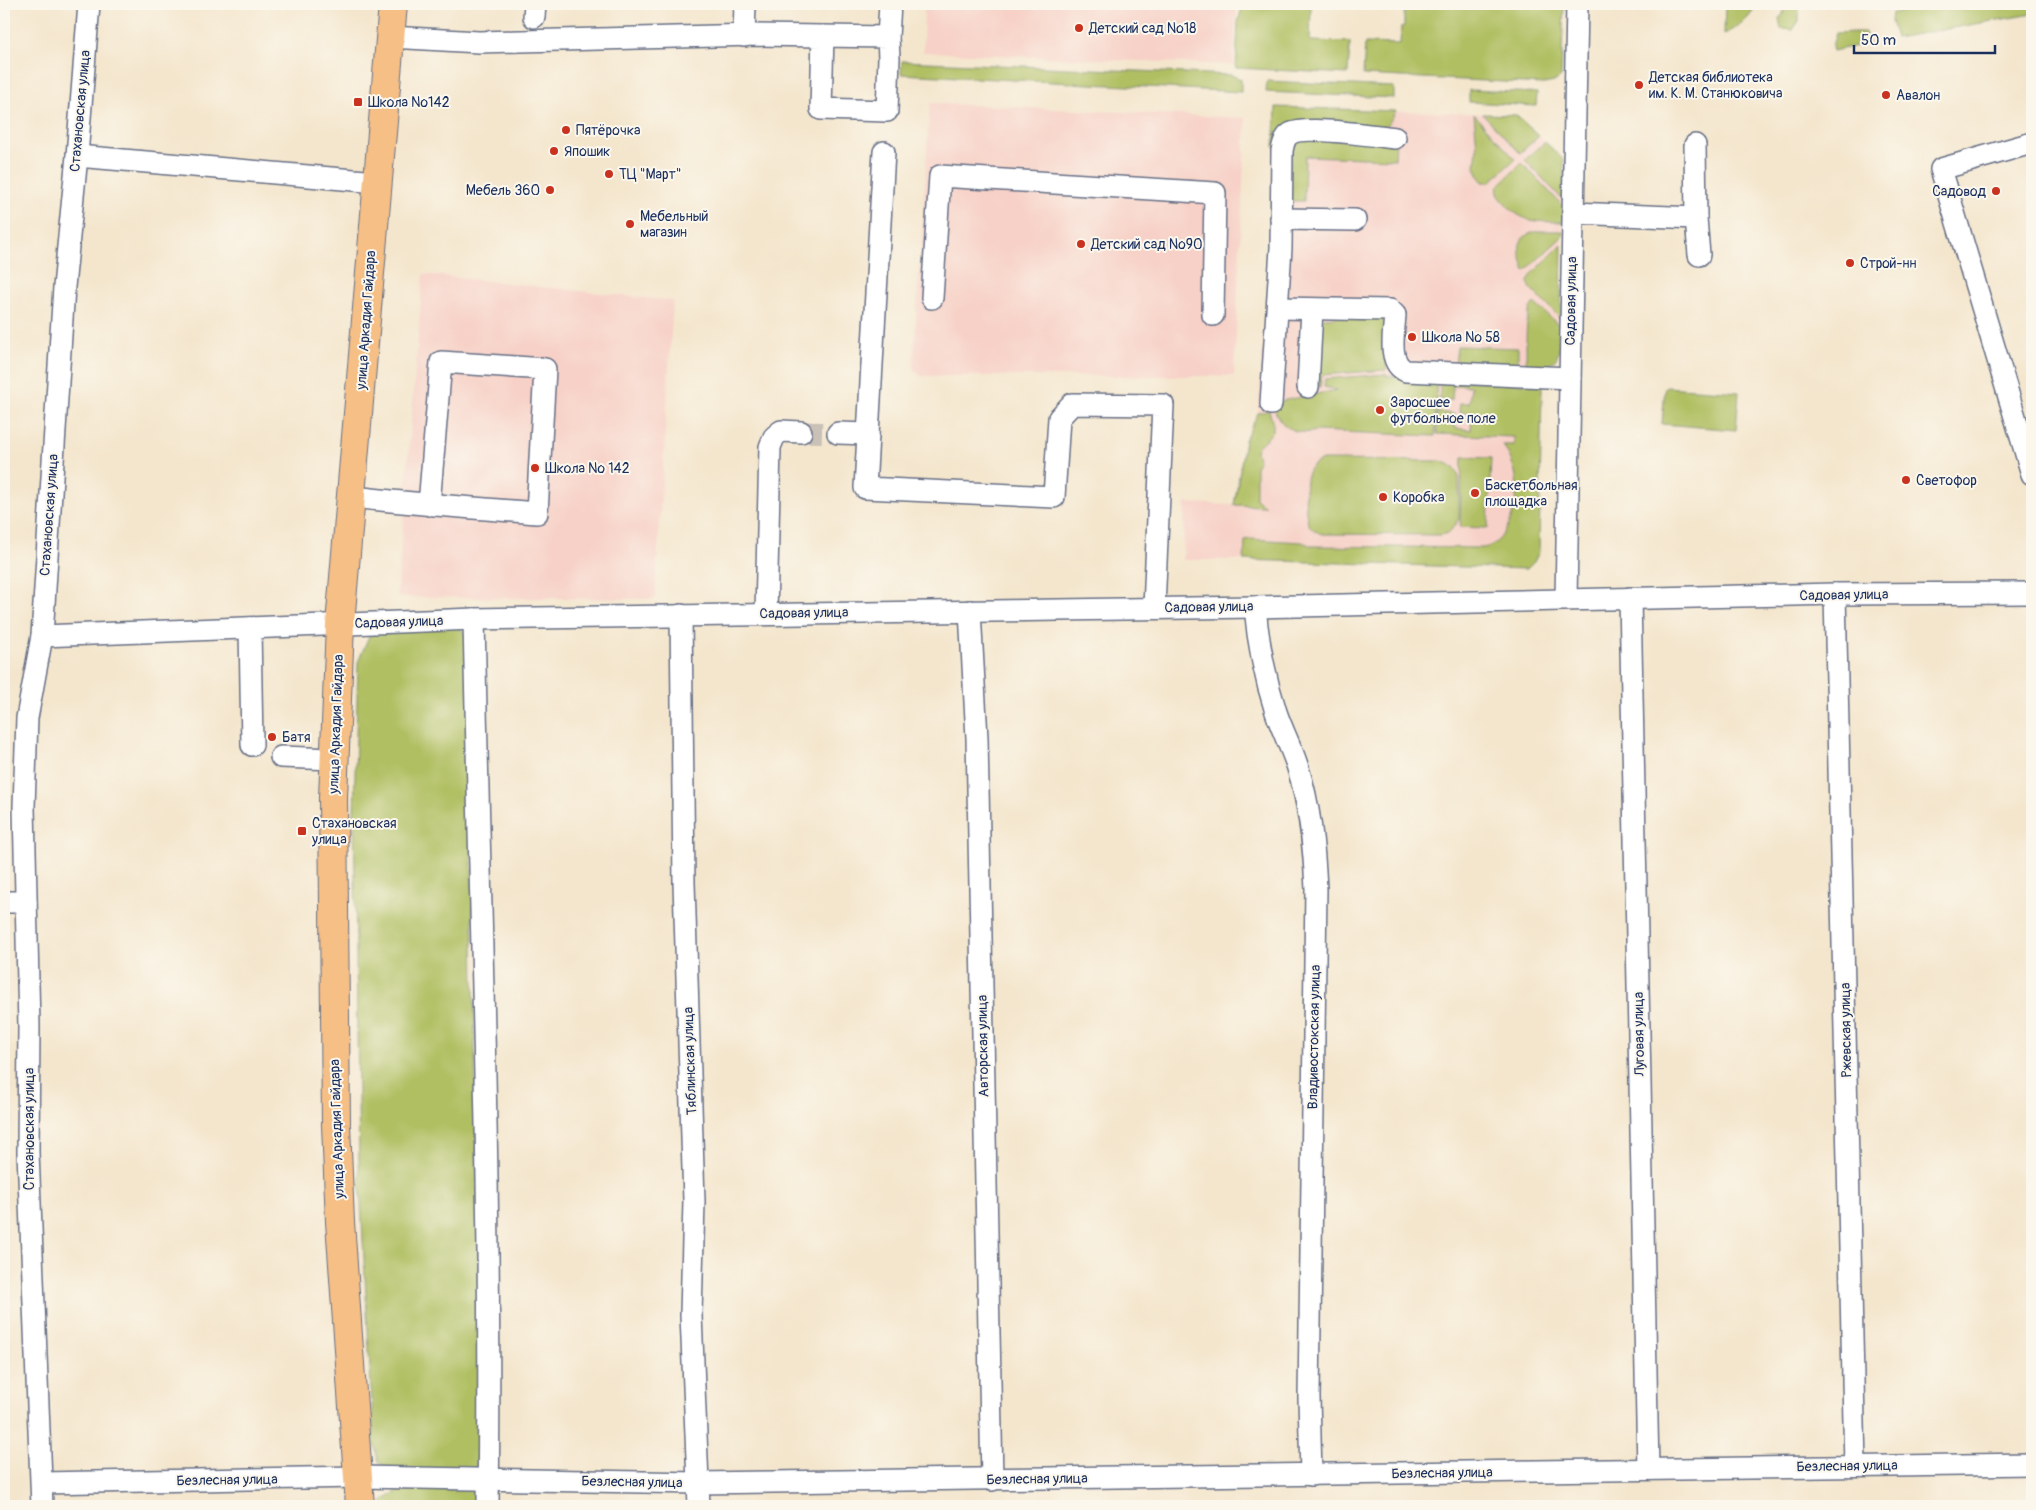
<svg xmlns="http://www.w3.org/2000/svg" width="2036" height="1510" font-family="Pangolin,sans-serif">
	<style>
		.built { fill: #f7d1c7 }
		.green { fill: #b0bf62; stroke: #667760 }
		.lines { fill: none; stroke-linecap: round; stroke-linejoin: round }
		.minor-tunnel { stroke: #c9c1b7; stroke-width: 21; stroke-dasharray: 21 11; stroke-linecap: butt }
		.minor-casing { stroke: #676f85; stroke-width: 24 }
		.major-casing { stroke: #676f85; stroke-width: 30 }
		.minor { stroke: #fff; stroke-width: 21 }
		.major { stroke: #f5bf86; stroke-width: 28 }
		.poi-dot { fill: #c8321e; stroke: #fbf7ec; stroke-width: 2 }
		.labels { text-anchor: middle; dominant-baseline: central; stroke-width: 4; stroke-linejoin: round; paint-order: stroke }
		.poi-label { font-size: 14px; fill: #1b2f5e; stroke: #fbf7ec; text-anchor: start }
		.street-label { font-size: 14px; fill: #1b2f5e; stroke: #fbf7ec }
	</style>
	<rect width="100%" height="100%" fill="#fbf7ec"/>
	<filter id="ink" filterUnits="userSpaceOnUse"><feTurbulence type="fractalNoise" baseFrequency=".02" numOctaves="2"/><feDisplacementMap in="SourceGraphic" scale="10" xChannelSelector="R" yChannelSelector="G"/><feConvolveMatrix kernelMatrix="1 2 1 2 8 2 1 2 1" color-interpolation-filters="sRGB"/></filter>
	<filter id="wash" filterUnits="userSpaceOnUse"><feTurbulence type="fractalNoise" baseFrequency=".0096" numOctaves="4" result="noise"/><feDisplacementMap in="SourceGraphic" scale="20" xChannelSelector="R" yChannelSelector="G"/><feGaussianBlur stdDeviation="1.12" result="paint"/><feColorMatrix in="noise" values="0 0 0 0 0 0 0 0 0 0 0 0 0 0 0 0 0 1.4 0 .05"/><feComposite in="paint" operator="in"/></filter>
	<g filter="url(#wash)">
		<rect width="100%" height="100%" fill="#f4e6cd"/>
		<!-- built -->
		<g class="built">
			<polygon points="924,4 1237,4 1233,65 923,52"/>
			<polygon points="930,103 1246,118 1234,376 921,376 913,369"/>
			<polygon points="1276,107 1516,115 1564,160 1560,348 1556,360 1535,368 1539,552 1534,562 1527,569 1246,560 1183,560 1185,503 1234,505 1245,440 1258,413 1268,283"/>
			<polygon points="423,274 673,301 655,599 397,597"/>
		</g>
		<!-- green -->
		<g class="green">
			<polygon points="1243,4 1311,4 1310,41 1350,42 1348,74 1236,68 1238,22"/>
			<polygon points="1404,4 1564,4 1561,77 1554,82 1544,84 1363,75 1365,43 1400,44 1401,27 1404,26"/>
			<path d="M1725,4h30c-2,15 -19,23 -31,31z"/>
			<polygon points="1791,4 1799,8 1799,21 1793,30 1781,29 1779,18 1782,16 1785,8"/>
			<polygon points="1951,4 2032,4 2032,14 1896,38 1891,21 1892,13"/>
			<polygon points="1854,32 1865,32 1869,43 1833,51 1832,46 1836,33"/>
			<polygon points="902,61 1231,75 1241,79 1241,92 901,74"/>
			<polygon points="1267,81 1394,87 1394,98 1266,92"/>
			<polygon points="1469,90 1537,93 1536,106 1469,102"/>
			<polygon points="1276,107 1396,111 1387,126 1361,128 1274,147"/>
			<polygon points="1474,114 1515,159 1490,182 1483,182 1479,177 1475,167 1477,148"/>
			<polygon points="1483,114 1516,115 1539,136 1520,153"/>
			<polygon points="1294,140 1396,140 1395,159 1305,156 1304,201 1285,201"/>
			<polygon points="1545,142 1564,160 1563,200 1525,160"/>
			<path d="M1522,163l41,43v16c-26,-1 -40,2 -58,-19 -5,-6 -9,-9 -7,-17z"/>
			<path d="M1539,231h24v5l-38,35c-6,-18 -13,-35 14,-40z"/>
			<polygon points="1562,244 1561,319 1531,289 1528,282 1532,274"/>
			<path d="M1534,303l26,23c0,32 1,40 -34,44 1,-15 -3,-58 8,-67z"/>
			<polygon points="1374,313 1390,324 1386,370 1322,375 1320,387 1318,387 1321,322 1324,318"/>
			<polygon points="1457,346 1518,348 1518,368 1455,366"/>
			<path d="M1386,374v2l51,2 -2,58 -119,-5c-20,5 -37,-4 -42,-24l7,-6 56,-11 -13,-3 1,-8z"/>
			<path d="M1440,379l102,6 -3,167 -5,10 -7,7 -283,-9 1,-20 4,-1 53,3 10,4 171,2c27,-4 36,-49 33,-71 -2,-12 -7,-22 -13,-32h11v-8l-77,-3v-22l17,2 1,14 16,2 1,-17 -13,-1 1,-9h9l2,-17 -18,-1 -1,15h-12z"/>
			<polygon points="1665,387 1739,392 1736,430 1662,424"/>
			<polygon points="1269,410 1273,424 1273,432 1258,446 1256,451 1259,462 1256,467 1256,499 1265,506 1234,505 1245,440 1258,413"/>
			<polygon points="1462,457 1491,458 1488,528 1460,527"/>
			<path d="M1323,460l118,1 8,3 7,6 3,7v42l-10,14 -9,2 -118,-1c-5,-2 -9,-4 -13,-9 -4,-6 -5,-42 -2,-50 2,-8 9,-13 16,-15z"/>
			<polygon points="458,626 468,637 482,1453 477,1468 468,1473 388,1469 379,1462 374,1443 359,1167 354,812 358,662 369,636 381,630"/>
			<polygon points="473,1488 481,1495 481,1506 381,1506 383,1501 398,1490"/>
		</g>
	</g>
	<g filter="url(#ink)">
		<g class="lines">
			<!-- minor-tunnel -->
			<polyline class="minor-tunnel" points="801,432 838,433"/>
			<defs>
				<g id="minor">
					<polyline points="534,17 535,4"/>
					<polyline points="744,36 745,4"/>
					<polyline points="390,37 479,42 754,35 888,37 889,58 887,111 821,109 823,36"/>
					<polyline points="888,37 890,4"/>
					<polyline points="2032,143 1941,169 2032,474"/>
					<polyline points="1695,145 1696,218"/>
					<polyline points="884,152 865,488 1054,497 1059,418 1072,404 1163,405 1154,608"/>
					<polyline points="77,156 377,182"/>
					<polyline points="1573,213 1696,218 1699,255"/>
					<polyline points="1281,219 1355,220"/>
					<polyline points="932,298 940,176 1215,193 1213,315"/>
					<path d="M1278,308l112,2 5,5c-1,18 -8,48 11,56l164,7"/>
					<polyline points="1308,387 1312,309"/>
					<path d="M1271,404l10,-156 1,-97c1,-6 3,-14 8,-17 13,-9 87,2 105,4"/>
					<polyline points="838,433 868,434"/>
					<path d="M352,497c62,7 123,11 185,16l8,-144 -104,-7 -12,143"/>
					<polyline points="1835,594 1855,1466"/>
					<polyline points="1630,598 1648,1469"/>
					<polyline points="1566,599 1577,4"/>
					<path d="M1255,607c3,35 10,71 21,105 6,18 15,35 21,53 13,40 17,82 19,124l-7,508 2,78"/>
					<polyline points="970,611 977,738 992,1480"/>
					<polyline points="766,614 770,447 774,437 781,431 801,432"/>
					<polyline points="681,615 684,883 694,1201 691,1315 699,1506"/>
					<path d="M474,619c6,295 18,591 14,887"/>
					<polyline points="250,628 252,745"/>
					<polyline points="42,636 474,619 1255,607 1835,594 2032,593"/>
					<polyline points="281,757 334,759"/>
					<polyline points="4,902 26,902"/>
					<polyline points="42,1483 359,1477 698,1483 2032,1464"/>
					<polyline points="42,1506 28,1152 29,1026 24,807 27,718 42,636 64,287 77,156 89,4"/>
				</g>
				<polyline id="major" points="360,1506 340,1222 336,1125 333,798 340,624 393,4"/>
			</defs>
			<!-- minor casing -->
			<use href="#minor" class="minor-casing"/>
			<!-- major casing -->
			<use href="#major" class="major-casing"/>
			<!-- minor -->
			<use href="#minor" class="minor"/>
			<!-- major -->
			<use href="#major" class="major"/>
		</g>
	</g>
	<!-- markers -->
	<g class="poi-dot">
		<circle cx="1079" cy="28" r="5"/>
		<circle cx="1639" cy="85" r="5"/>
		<circle cx="1886" cy="95" r="5"/>
		<rect x="353" y="97" width="10" height="10" rx="2.5"/>
		<circle cx="566" cy="130" r="5"/>
		<circle cx="554" cy="151" r="5"/>
		<circle cx="609" cy="174" r="5"/>
		<circle cx="550" cy="190" r="5"/>
		<circle cx="1996" cy="191" r="5"/>
		<circle cx="630" cy="224" r="5"/>
		<circle cx="1081" cy="244" r="5"/>
		<circle cx="1850" cy="263" r="5"/>
		<circle cx="1412" cy="337" r="5"/>
		<circle cx="1380" cy="410" r="5"/>
		<circle cx="535" cy="468" r="5"/>
		<circle cx="1906" cy="480" r="5"/>
		<circle cx="1475" cy="493" r="5"/>
		<circle cx="1383" cy="497" r="5"/>
		<circle cx="272" cy="737" r="5"/>
		<rect x="297" y="826" width="10" height="10" rx="2.5"/>
	</g>
	<g class="labels">
		<!-- poi labels -->
		<g class="poi-label">
			<text x="1089" y="28">Детский сад №18</text>
			<text x="1649" y="77">Детская библиотека<tspan x="1649" dy="16">им. К. М. Станюковича</tspan></text>
			<text x="1896" y="95">Авалон</text>
			<text x="368" y="102">Школа №142</text>
			<text x="576" y="130">Пятёрочка</text>
			<text x="564" y="151">Япошик</text>
			<text x="619" y="174">ТЦ "Март"</text>
			<text x="540" y="190" text-anchor="end">Мебель 360</text>
			<text x="1986" y="191" text-anchor="end">Садовод</text>
			<text x="640" y="216">Мебельный<tspan x="640" dy="16">магазин</tspan></text>
			<text x="1091" y="244">Детский сад №90</text>
			<text x="1860" y="263">Строй-нн</text>
			<text x="1422" y="337">Школа № 58</text>
			<text x="1390" y="402">Заросшее<tspan x="1390" dy="16">футбольное поле</tspan></text>
			<text x="545" y="468">Школа № 142</text>
			<text x="1916" y="480">Светофор</text>
			<text x="1485" y="485">Баскетбольная<tspan x="1485" dy="16">площадка</tspan></text>
			<text x="1393" y="497">Коробка</text>
			<text x="282" y="737">Батя</text>
			<text x="312" y="823">Стахановская<tspan x="312" dy="16">улица</tspan></text>
		</g>
		<!-- street labels -->
		<g class="street-label">
			<text transform="translate(80 111) rotate(-85)">Стахановская улица</text>
			<text transform="translate(1571 301) rotate(-89)">Садовая улица</text>
			<text transform="translate(366 320) rotate(-86)">улица Аркадия Гайдара</text>
			<text transform="translate(49 515) rotate(-86)">Стахановская улица</text>
			<text transform="translate(1844 595) rotate(-1)">Садовая улица</text>
			<text transform="translate(1209 607) rotate(-1)">Садовая улица</text>
			<text transform="translate(804 613) rotate(-1)">Садовая улица</text>
			<text transform="translate(399 622) rotate(-2)">Садовая улица</text>
			<text transform="translate(336 724) rotate(-88)">улица Аркадия Гайдара</text>
			<text transform="translate(1846 1030) rotate(-91)">Ржевская улица</text>
			<text transform="translate(1639 1034) rotate(-91)">Луговая улица</text>
			<text transform="translate(1314 1037) rotate(-89)">Владивостокская улица</text>
			<text transform="translate(983 1046) rotate(-91)">Авторская улица</text>
			<text transform="translate(690 1061) rotate(-92)">Тяблинская улица</text>
			<text transform="translate(29 1129) rotate(-90)">Стахановская улица</text>
			<text transform="translate(337 1129) rotate(-92)">улица Аркадия Гайдара</text>
			<text transform="translate(1847 1466) rotate(-1)">Безлесная улица</text>
			<text transform="translate(1442 1473) rotate(-1)">Безлесная улица</text>
			<text transform="translate(1037 1479) rotate(-1)">Безлесная улица</text>
			<text transform="translate(227 1480) rotate(-1)">Безлесная улица</text>
			<text transform="translate(632 1482) rotate(1)">Безлесная улица</text>
		</g>
	</g>
	<!-- margin -->
	<rect width="2036" height="1510" fill="none" stroke="#fbf7ec" stroke-width="20"/>
	<!-- scale -->
	<path d="M1854 45v8h141v-8" fill="none" stroke="#1b2f5e" stroke-width="2.5"/>
	<text x="1861" y="45" font-size="15" fill="#1b2f5e" stroke="#fbf7ec" stroke-width="4" paint-order="stroke">50 m</text>
</svg>
